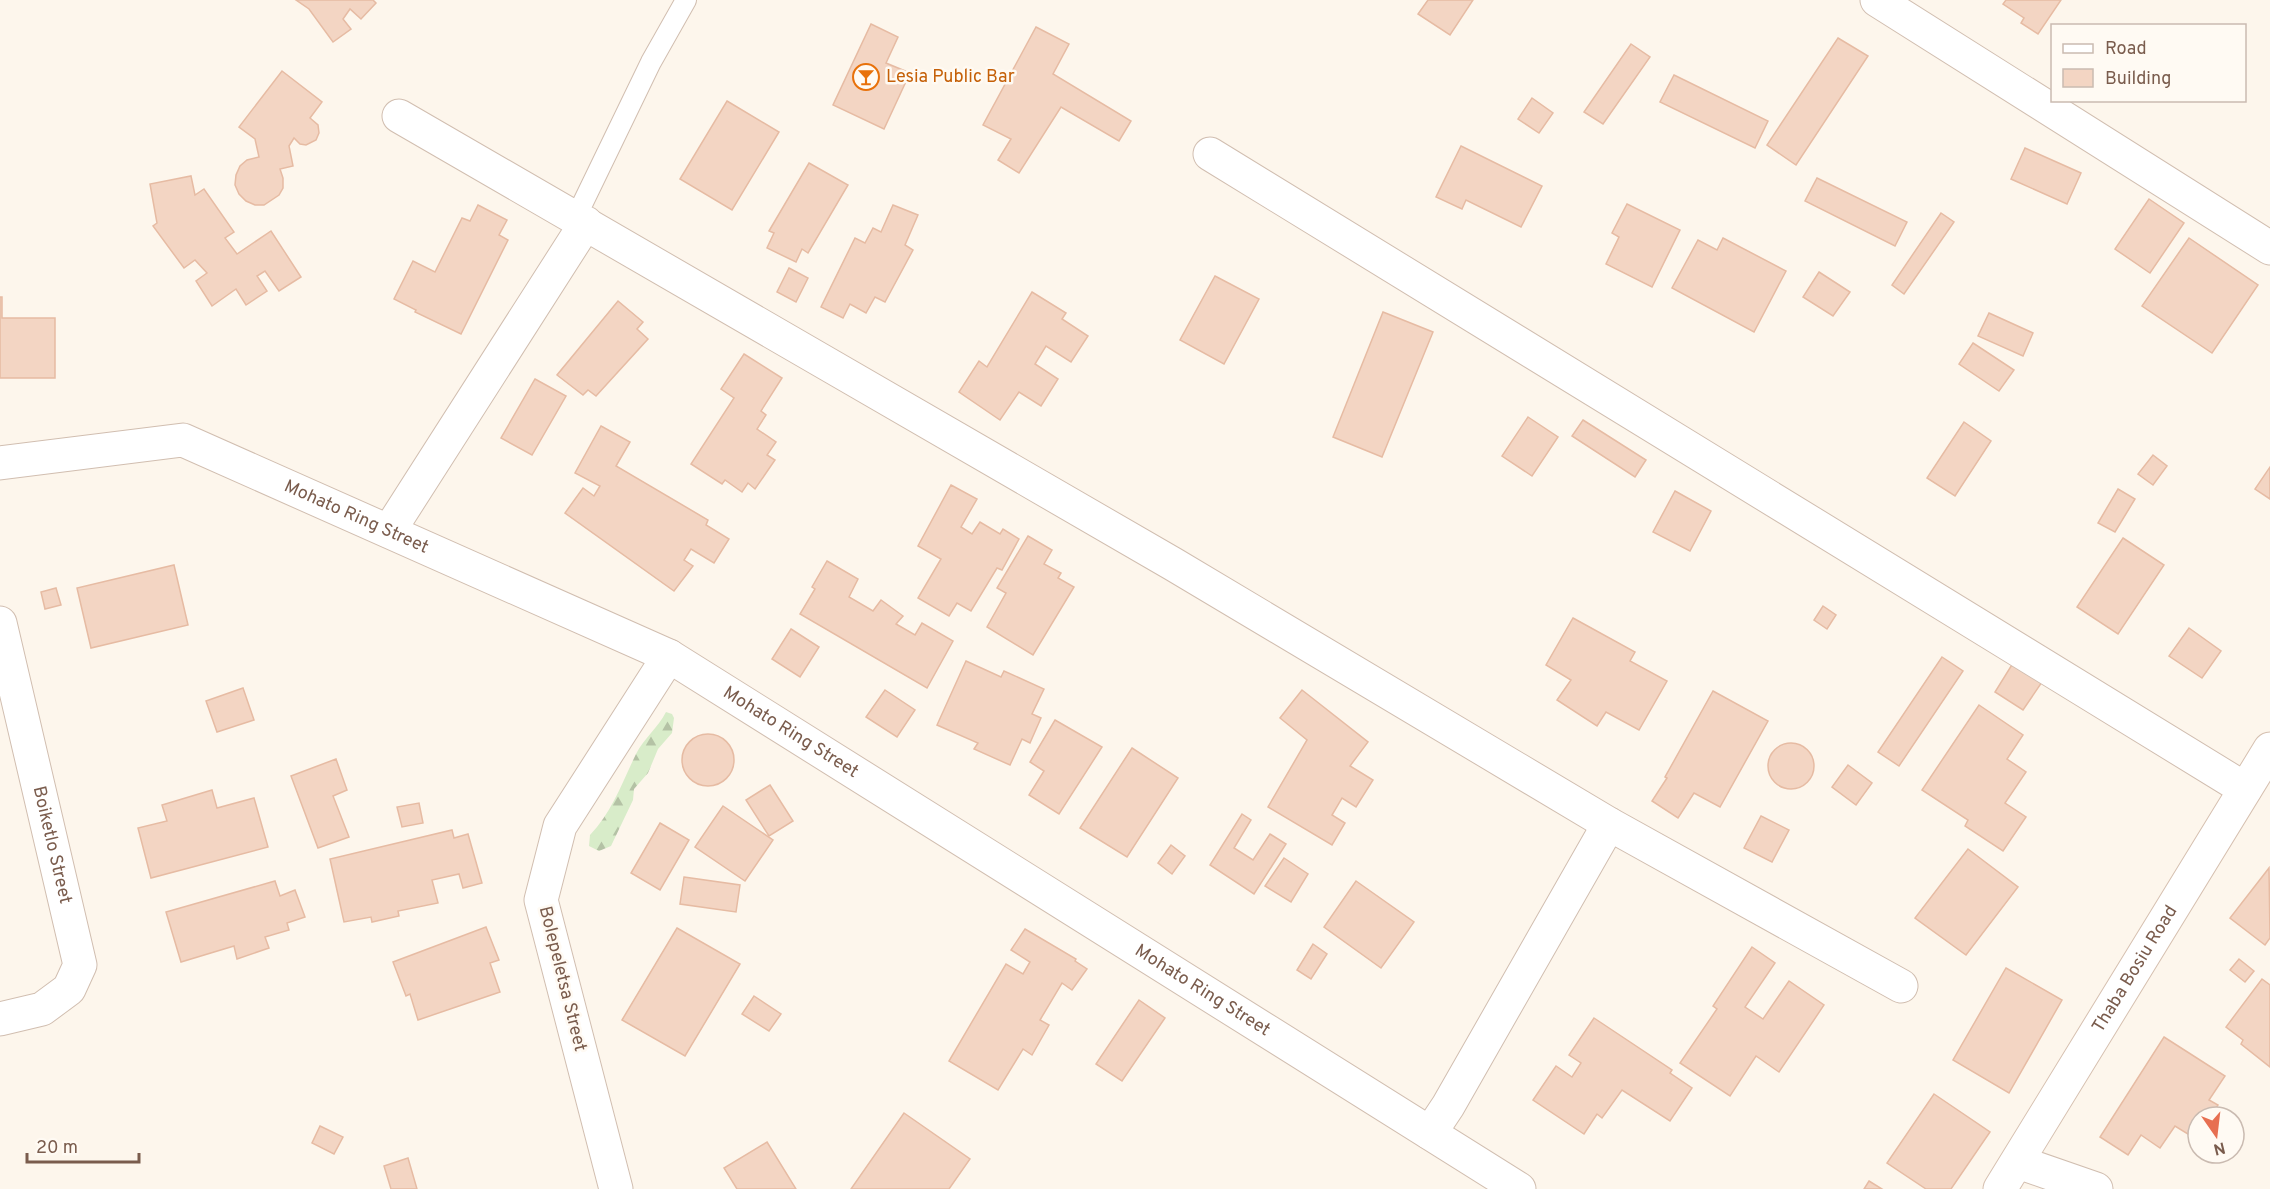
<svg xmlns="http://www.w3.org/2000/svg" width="2270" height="1189" font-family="Overpass,sans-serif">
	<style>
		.forest { fill: url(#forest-firs) }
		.building { fill: #f3d5c3; stroke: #e6bba3; stroke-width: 1.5 }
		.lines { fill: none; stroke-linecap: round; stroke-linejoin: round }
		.lane-casing { stroke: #d1beb0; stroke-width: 22 }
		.street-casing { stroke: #d1beb0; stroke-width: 35 }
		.secondary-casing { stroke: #d6c0b0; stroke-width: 35 }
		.lane { stroke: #fff; stroke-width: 20 }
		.street { stroke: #fff; stroke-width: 33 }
		.secondary { stroke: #fff; stroke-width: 33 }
		.labels { text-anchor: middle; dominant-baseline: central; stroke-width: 5; stroke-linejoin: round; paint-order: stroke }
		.food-label { font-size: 18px; fill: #c56008; stroke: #fffaf3; text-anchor: start }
		.street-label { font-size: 18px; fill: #7a5c4d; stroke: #fffaf3 }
	</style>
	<defs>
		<pattern id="forest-firs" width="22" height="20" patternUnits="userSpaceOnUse" patternTransform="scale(1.5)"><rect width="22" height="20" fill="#d8ecc9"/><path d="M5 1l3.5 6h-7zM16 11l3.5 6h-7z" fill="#b4c2a5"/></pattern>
	</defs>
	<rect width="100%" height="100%" fill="#fdf6ec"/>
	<!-- forest -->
	<path class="forest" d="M666,712l6,2 2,4 -2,15 -14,16 -10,24 -14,16 -1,11 -22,46 -12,5 -10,-5 1,-11c22,-23 32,-52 46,-81 8,-16 22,-26 30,-42z"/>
	<!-- building -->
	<g class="building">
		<polygon points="296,0 373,0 376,3 361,19 350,9 343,19 351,29 333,42 309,9"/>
		<polygon points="1428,0 1473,0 1450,35 1418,14"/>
		<polygon points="2006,0 2061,0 2038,34 2021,23 2024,18 2003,4"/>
		<polygon points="871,24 898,37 886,63 910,73 884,129 833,105"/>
		<polygon points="1036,27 1069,44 1053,74 1131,121 1119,141 1061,107 1019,173 998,160 1011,139 983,125"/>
		<polygon points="1838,38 1868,56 1796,165 1767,145"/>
		<polygon points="1631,44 1650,57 1603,124 1584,112"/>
		<polygon points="282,71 322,102 310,118 318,125 319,133 316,140 306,145 300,144 294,138 289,146 293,166 280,169 283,178 283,188 279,195 264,205 255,205 246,201 239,194 235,185 236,175 240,166 247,160 259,157 255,139 239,127"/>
		<polygon points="1674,75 1768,121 1755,148 1660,102"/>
		<polygon points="1532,98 1553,113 1539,133 1518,119"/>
		<polygon points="727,101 779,132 732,210 680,179"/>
		<polygon points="1461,146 1542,186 1521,227 1466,200 1462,209 1436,197"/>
		<polygon points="2025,148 2081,173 2067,204 2011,179"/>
		<polygon points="809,163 848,185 808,253 802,249 796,262 767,248 774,233 769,231"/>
		<polygon points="191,176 195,195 204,189 234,232 225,238 237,254 271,231 301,277 279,291 265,271 257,276 267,291 246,305 236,289 212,306 196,281 207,273 195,260 184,268 153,226 157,223 150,184"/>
		<polygon points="1817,178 1907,222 1895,246 1805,201"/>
		<polygon points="2149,199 2184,223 2150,273 2115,249"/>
		<polygon points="1627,204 1680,230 1652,287 1606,264 1619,237 1612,233"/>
		<polygon points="478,205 507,220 499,235 508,240 461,334 415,312 416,310 394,299 413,261 435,272 462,218 470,221"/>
		<polygon points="893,205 918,215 905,245 913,250 885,302 875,297 866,313 850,304 843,318 821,307 855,238 865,243 873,228 881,232"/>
		<polygon points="1941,213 1954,222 1904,294 1892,285"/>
		<polygon points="1723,238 1786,271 1754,332 1672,288 1698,240 1717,250"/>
		<polygon points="2189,238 2258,285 2212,353 2142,306"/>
		<polygon points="789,268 808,278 796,302 777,292"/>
		<polygon points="1819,272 1850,292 1833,316 1803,297"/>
		<polygon points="1215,276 1259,299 1224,364 1180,340"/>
		<polygon points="1032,292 1066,313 1062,319 1088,336 1071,362 1046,346 1035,364 1058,379 1041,406 1019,392 1000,420 959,392 979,361 987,367"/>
		<polygon points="0,297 2,297 2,318 55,318 55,378 0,378"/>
		<polygon points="618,301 643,322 637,329 648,339 596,396 588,390 583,395 557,375"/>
		<polygon points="1383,312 1433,332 1382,457 1333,437"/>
		<polygon points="1989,313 2033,333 2023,356 1978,336"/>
		<polygon points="1973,343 2014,370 1999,391 1959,364"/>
		<polygon points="744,354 782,378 761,411 766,415 757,429 776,442 767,455 775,460 755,489 748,483 742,492 725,480 722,484 691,464 734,398 721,389"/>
		<polygon points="535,379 566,396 532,455 501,438"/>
		<polygon points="1528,417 1558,437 1532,476 1502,456"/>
		<polygon points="1583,420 1646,460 1635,477 1572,436"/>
		<polygon points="1964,422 1991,441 1955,496 1927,478"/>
		<polygon points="601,426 630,442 616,466 708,520 706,525 729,539 714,563 691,549 684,560 693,566 674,591 565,513 583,488 594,496 600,486 575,473"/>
		<polygon points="2153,455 2167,466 2153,485 2138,474"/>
		<polygon points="2270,467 2270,499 2255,489"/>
		<polygon points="951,485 977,499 961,527 972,534 980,522 1000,534 1003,529 1019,539 1002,570 997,568 971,611 957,603 949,616 918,598 941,559 918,546"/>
		<polygon points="2118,489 2135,499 2115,532 2098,523"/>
		<polygon points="1675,491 1711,511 1690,551 1653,532"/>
		<polygon points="1028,536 1052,550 1044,564 1061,573 1058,578 1074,587 1033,655 987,627 1006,593 997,588"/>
		<polygon points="2123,538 2164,565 2118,634 2077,607"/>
		<polygon points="827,561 858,579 849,597 873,611 881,600 903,616 896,624 915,635 922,623 953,641 927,688 800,614 815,589 812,587"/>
		<polygon points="174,565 188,625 91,648 77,588"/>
		<polygon points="56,588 61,605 45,609 41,592"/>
		<polygon points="1823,606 1836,615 1827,629 1814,620"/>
		<polygon points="1573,618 1635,652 1630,661 1667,681 1639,730 1606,712 1597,726 1557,700 1571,680 1546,665"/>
		<polygon points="2189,628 2221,651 2202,678 2169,656"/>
		<polygon points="791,629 819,647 800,677 772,659"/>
		<polygon points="1942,657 1963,671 1899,766 1878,752"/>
		<polygon points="966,661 1001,677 1004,671 1044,689 1032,714 1041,718 1030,743 1022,739 1010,765 974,749 978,743 937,725"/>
		<polygon points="2013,663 2042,682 2023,710 1995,692"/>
		<polygon points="243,688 254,720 217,732 206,701"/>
		<polygon points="885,690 915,710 897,737 866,717"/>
		<polygon points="1302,690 1368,742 1350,766 1373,780 1356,807 1342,798 1332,815 1345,823 1332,845 1268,807 1307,740 1280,718"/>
		<polygon points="1713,691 1768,721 1720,807 1694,793 1678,818 1652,801 1667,778 1665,777"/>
		<polygon points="1979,705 2023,735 2007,759 2026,772 2005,803 2026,817 2003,851 1965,826 1968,820 1922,790"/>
		<polygon points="1055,720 1102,747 1059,814 1029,795 1044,771 1030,762"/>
		<circle cx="708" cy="760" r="26"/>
		<circle cx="1791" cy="766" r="23"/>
		<polygon points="1132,748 1178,778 1127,857 1080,828"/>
		<polygon points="336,759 347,790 333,796 349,837 318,848 291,776"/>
		<polygon points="1848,765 1872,783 1856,805 1832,787"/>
		<polygon points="770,785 793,821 769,836 746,800"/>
		<polygon points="212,790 217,808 254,798 268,847 151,878 138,828 167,821 162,805"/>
		<polygon points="419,803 423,823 402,827 397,807"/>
		<polygon points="723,806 773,840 745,881 695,847"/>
		<polygon points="1242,814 1251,820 1234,848 1253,860 1270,834 1286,844 1254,894 1210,865"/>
		<polygon points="1761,816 1789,830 1772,862 1744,848"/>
		<polygon points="660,823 689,840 660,890 631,873"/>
		<polygon points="452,830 454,838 468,834 482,883 463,888 459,874 432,880 438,903 398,911 399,916 372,922 371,917 344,922 330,859"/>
		<polygon points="1171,845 1185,856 1172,874 1158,863"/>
		<polygon points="1968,849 2018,887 1966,955 1915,918"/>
		<polygon points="1284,858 1308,874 1291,902 1265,886"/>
		<polygon points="2269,868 2270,938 2265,945 2230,918"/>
		<polygon points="684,877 740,885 736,912 680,904"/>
		<polygon points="275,881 280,896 295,890 305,917 287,923 289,930 265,937 269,948 237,959 234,946 181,962 166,912"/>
		<polygon points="1356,881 1414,922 1381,968 1324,927"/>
		<polygon points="486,927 499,960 490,963 500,992 418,1020 410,994 406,996 393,962"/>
		<polygon points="677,928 740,964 685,1056 622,1020"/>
		<polygon points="1025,929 1076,959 1075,961 1087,969 1072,990 1062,983 1040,1020 1049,1025 1032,1055 1023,1049 998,1090 949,1061 1006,964 1023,974 1030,962 1011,950"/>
		<polygon points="1313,944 1327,954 1311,979 1297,970"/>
		<polygon points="1752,947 1775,963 1745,1007 1763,1019 1789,981 1824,1005 1779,1072 1756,1056 1730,1096 1680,1063 1717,1009 1713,1006"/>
		<polygon points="2239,959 2254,971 2245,982 2230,970"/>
		<polygon points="2006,968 2062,1000 2009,1093 1953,1060"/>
		<polygon points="2262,979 2270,985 2270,1067 2241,1044 2243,1040 2226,1027"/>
		<polygon points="754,996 781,1014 769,1031 742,1014"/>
		<polygon points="1139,1000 1165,1018 1122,1081 1096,1064"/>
		<polygon points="1594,1018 1672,1070 1670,1073 1692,1088 1670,1121 1622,1090 1602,1118 1597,1114 1584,1134 1533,1100 1556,1066 1572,1077 1581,1063 1569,1055"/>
		<polygon points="2164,1037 2225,1076 2209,1100 2218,1105 2210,1117 2198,1117 2198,1136 2196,1139 2175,1126 2160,1148 2141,1135 2128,1155 2100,1137"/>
		<polygon points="1934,1094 1990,1132 1951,1189 1926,1189 1887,1163"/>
		<polygon points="904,1113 970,1159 949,1189 851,1189"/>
		<polygon points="320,1126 343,1137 334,1154 312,1143"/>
		<polygon points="767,1142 796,1189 737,1189 724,1168"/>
		<polygon points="408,1158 417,1189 391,1189 384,1166"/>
		<polygon points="1869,1181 1882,1189 1864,1189"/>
	</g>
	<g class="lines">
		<defs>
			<polyline id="lane" points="576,217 651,62 686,0"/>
			<g id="street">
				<polyline points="1877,0 2270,248"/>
				<polyline points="399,116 1173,564 1609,824 1901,986"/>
				<polyline points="1210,154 2245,789"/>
				<path id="s1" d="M0,463l183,-23 486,216 850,533"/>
				<polyline points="389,531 586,223"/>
				<path id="s2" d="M0,623l80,342 -11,24 -27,20 -42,10"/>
				<polyline points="1430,1133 1448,1106 1609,824"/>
				<polyline points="2018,1162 2096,1189"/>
				<polyline points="616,1189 541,900 560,826 669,656"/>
			</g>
			<g id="secondary">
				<path id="s3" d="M2000,1189l270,-440"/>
			</g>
		</defs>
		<!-- lane casing -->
		<use href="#lane" class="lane-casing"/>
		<!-- street casing -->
		<use href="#street" class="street-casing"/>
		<!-- secondary casing -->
		<use href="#secondary" class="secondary-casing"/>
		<!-- lane -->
		<use href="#lane" class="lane"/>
		<!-- street -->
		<use href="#street" class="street"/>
		<!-- secondary -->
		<use href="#secondary" class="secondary"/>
	</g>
	<!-- icons -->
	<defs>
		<symbol id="bar-ring" viewBox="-11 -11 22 22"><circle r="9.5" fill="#fffaf3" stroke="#e8710a" stroke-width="1.5"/><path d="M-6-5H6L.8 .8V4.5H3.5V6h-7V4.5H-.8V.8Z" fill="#e8710a"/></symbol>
	</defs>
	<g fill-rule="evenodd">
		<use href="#bar-ring" x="851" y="62" width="30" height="30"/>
	</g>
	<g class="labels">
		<!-- food labels -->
		<g class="food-label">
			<text x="886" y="77">Lesia Public Bar</text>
		</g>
		<!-- street labels -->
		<g class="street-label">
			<text stroke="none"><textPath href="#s1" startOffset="374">Mohato Ring Street</textPath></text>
			<text stroke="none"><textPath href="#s1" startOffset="860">Mohato Ring Street</textPath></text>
			<text stroke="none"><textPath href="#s2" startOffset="228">Boiketlo Street</textPath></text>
			<text stroke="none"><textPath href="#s3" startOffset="258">Thaba Bosiu Road</textPath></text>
			<text transform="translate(562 979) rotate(76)">Bolepeletsa Street</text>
			<text stroke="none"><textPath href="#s1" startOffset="1346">Mohato Ring Street</textPath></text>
		</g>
	</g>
	<!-- legend -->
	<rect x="2051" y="24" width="195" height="78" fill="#fffaf3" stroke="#cabbb1" stroke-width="1.5"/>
	<rect x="2063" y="44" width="30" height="9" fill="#ffffff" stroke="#cabbb1" stroke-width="1.5"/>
	<text x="2105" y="54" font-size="18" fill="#7a5c4d">Road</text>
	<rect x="2063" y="69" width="30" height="18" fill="#f3d5c3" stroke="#cabbb1" stroke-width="1.5"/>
	<text x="2105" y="84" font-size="18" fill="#7a5c4d">Building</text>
	<!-- north arrow -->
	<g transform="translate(2216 1135) rotate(166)"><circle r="28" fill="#fffaf3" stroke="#cabbb1" stroke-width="1.5"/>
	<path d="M0-4.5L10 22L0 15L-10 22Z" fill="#e76f51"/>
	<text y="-9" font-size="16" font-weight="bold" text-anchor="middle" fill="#7a5c4d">N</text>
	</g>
	<!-- scale -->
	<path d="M27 1153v9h112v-9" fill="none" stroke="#7a5c4d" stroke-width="3"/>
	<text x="36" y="1153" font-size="18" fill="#7a5c4d" stroke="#fffaf3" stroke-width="4.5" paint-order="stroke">20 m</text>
</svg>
